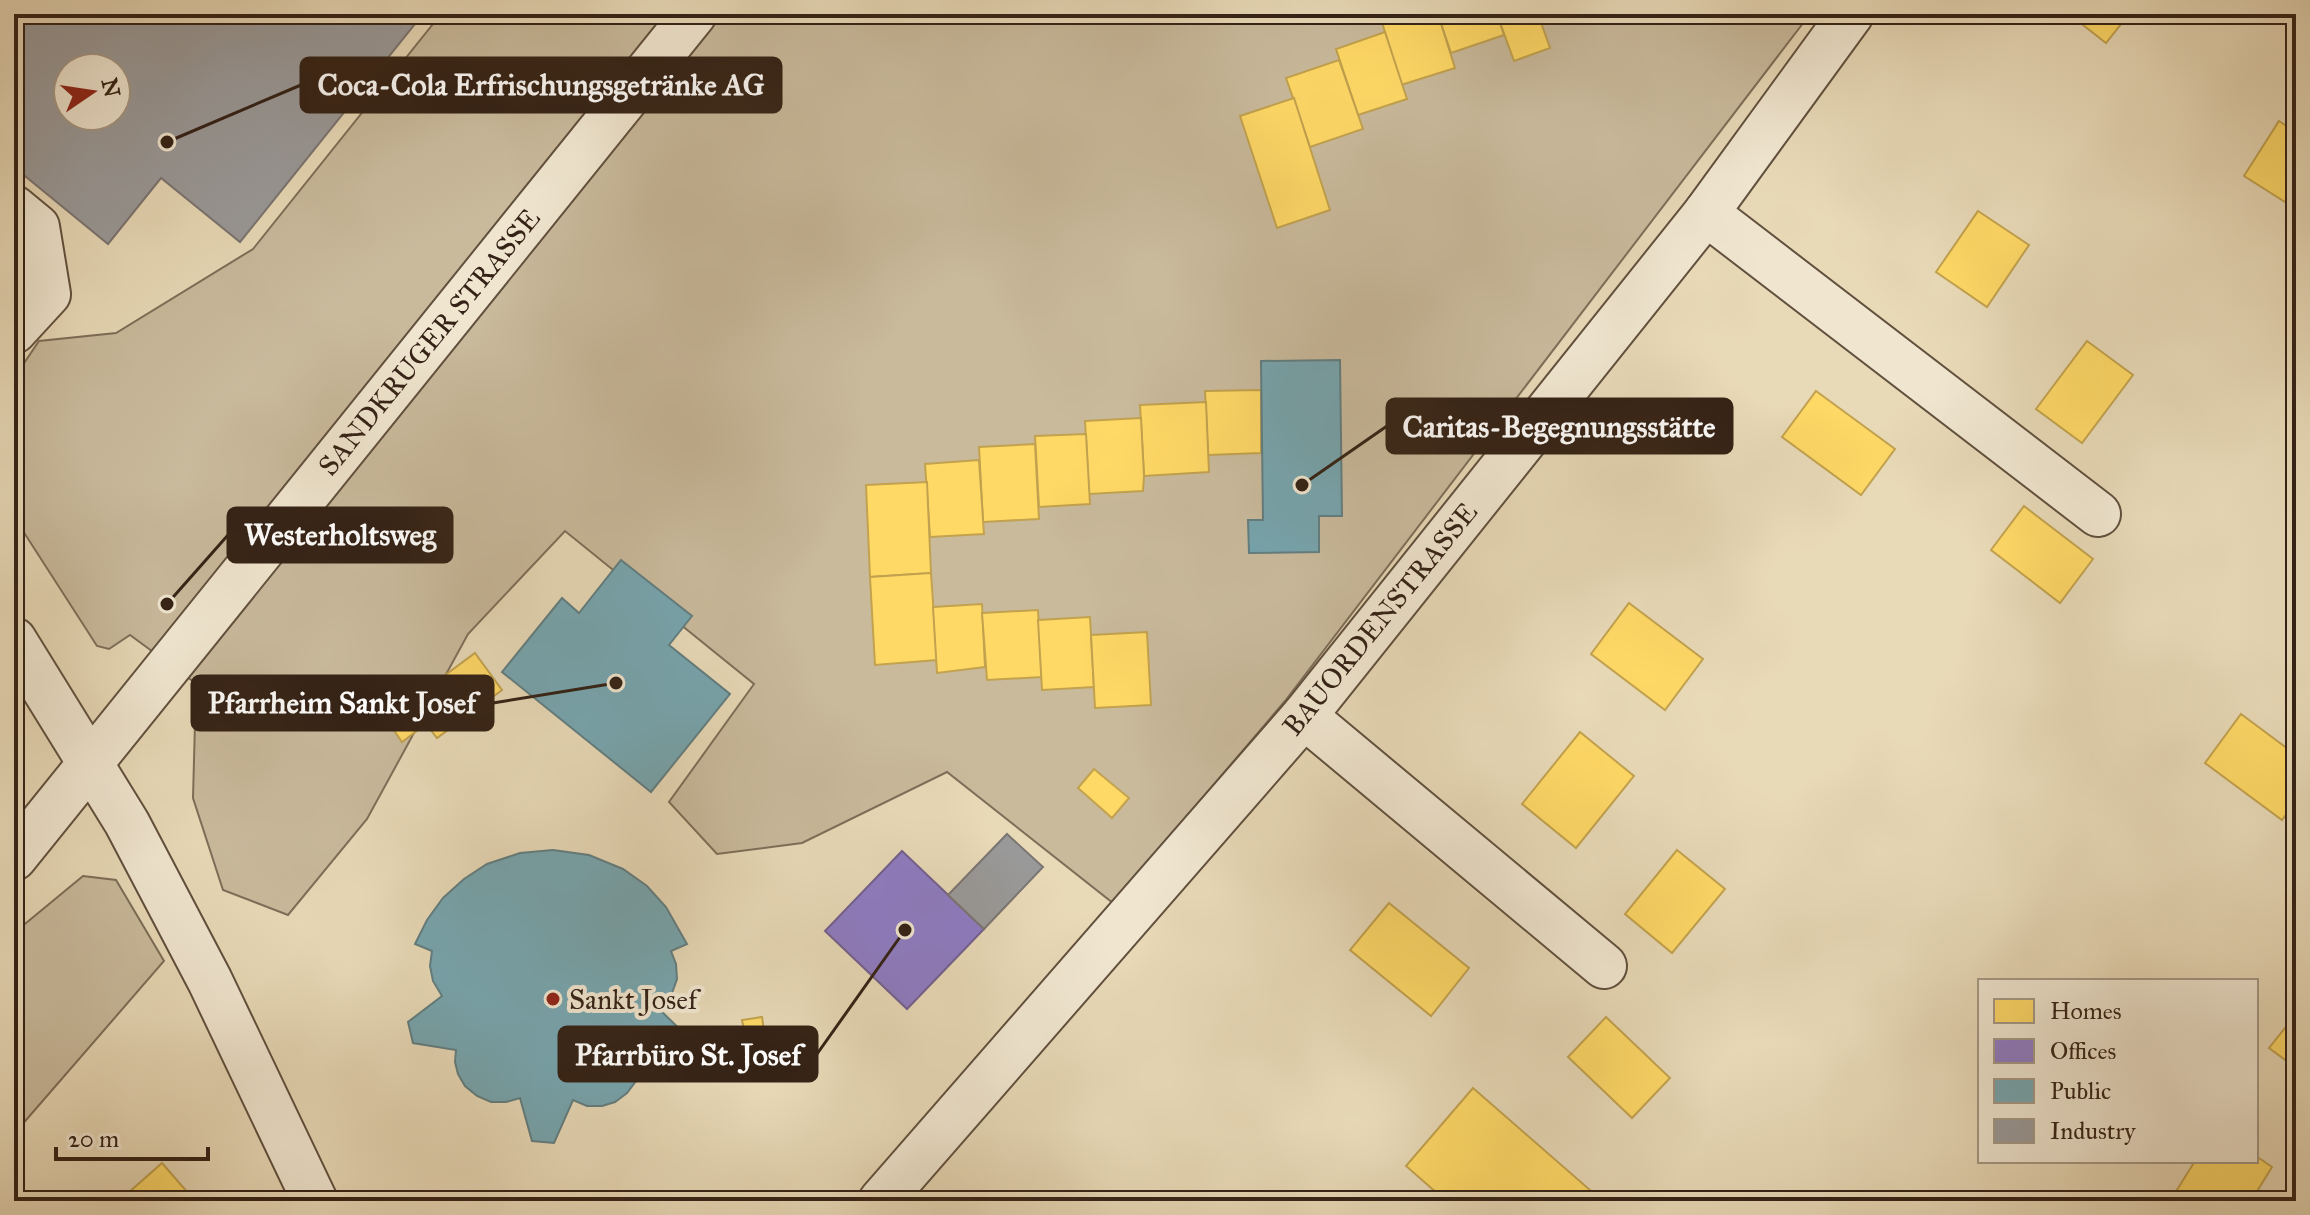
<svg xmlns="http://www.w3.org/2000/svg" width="2310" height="1215" font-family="'IM FELL Great Primer',serif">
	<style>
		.green { fill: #c9ba9c; stroke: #7e6e59; stroke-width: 2 }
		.homes { fill: #ffd966; stroke: #c2a24e; stroke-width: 2 }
		.offices { fill: #8e7cc3; stroke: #73618f; stroke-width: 2 }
		.public { fill: #76a5af; stroke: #627e81; stroke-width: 2 }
		.industry { fill: #999; stroke: #7b7572; stroke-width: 2; fill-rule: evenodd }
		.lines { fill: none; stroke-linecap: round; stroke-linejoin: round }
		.minor-casing { stroke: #61503e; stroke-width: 48 }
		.minor { stroke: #f0e6d0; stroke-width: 44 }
		.poi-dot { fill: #8f2418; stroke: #f0e6d0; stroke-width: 3 }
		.labels { text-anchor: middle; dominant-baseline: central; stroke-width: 8; stroke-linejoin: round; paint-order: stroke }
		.street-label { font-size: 28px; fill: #342216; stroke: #f0e6d0 }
		.poi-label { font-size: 28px; fill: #342216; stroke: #f0e6d0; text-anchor: start }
		.leader { fill: none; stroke: #342216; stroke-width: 3 }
		.callout-dot { fill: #342216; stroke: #f0e6d0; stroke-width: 3 }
		.callout { fill: #342216; stroke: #342216; stroke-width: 3 }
		.callout-label { font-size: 30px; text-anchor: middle; font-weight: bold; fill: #fff }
	</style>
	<rect width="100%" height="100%" fill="#e8d9b7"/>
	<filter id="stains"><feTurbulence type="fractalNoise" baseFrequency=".0025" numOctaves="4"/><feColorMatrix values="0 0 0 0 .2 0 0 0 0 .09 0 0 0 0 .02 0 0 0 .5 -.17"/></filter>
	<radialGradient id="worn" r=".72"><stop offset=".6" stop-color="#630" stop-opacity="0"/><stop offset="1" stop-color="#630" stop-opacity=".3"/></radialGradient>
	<!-- green -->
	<g class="green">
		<polygon points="441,14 1810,14 1285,701 1113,903 947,772 802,843 717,854 669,802 754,684 565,531 468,634 367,819 288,915 223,890 193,798 195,723 213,696 130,635 109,649 97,646 14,517 14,378 39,341 116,333 253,249"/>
		<polygon points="83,876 116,880 164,961 14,1134 14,933"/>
	</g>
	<!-- homes -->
	<g class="homes">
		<polygon points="1398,14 1438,14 1455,68 1401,85 1381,19"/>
		<polygon points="1438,14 1497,14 1504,35 1451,53"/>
		<polygon points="1497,14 1538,14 1550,48 1514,61"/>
		<polygon points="2069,14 2129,14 2106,43"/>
		<polygon points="1385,32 1407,99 1358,115 1336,49"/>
		<polygon points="1339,60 1363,129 1310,147 1286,78"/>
		<polygon points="1294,98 1330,210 1277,228 1240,116"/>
		<polygon points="2279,121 2296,132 2296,209 2244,176"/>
		<polygon points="1978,211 2029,245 1987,307 1936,272"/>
		<polygon points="2087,341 2133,375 2082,443 2036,409"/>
		<polygon points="1261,390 1261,453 1208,455 1205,391"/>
		<polygon points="1816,391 1895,449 1861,495 1782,437"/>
		<polygon points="1206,402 1209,472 1144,476 1140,405"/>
		<polygon points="1141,418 1144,476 1143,491 1089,494 1085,421"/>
		<polygon points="1086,434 1090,504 1039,507 1035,436"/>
		<polygon points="1035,444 1039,519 983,522 979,447"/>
		<polygon points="979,460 984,534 930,537 925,464"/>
		<polygon points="927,482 931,573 870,577 866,485"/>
		<polygon points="2024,506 2093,559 2060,603 1991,550"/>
		<polygon points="931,573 937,660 875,665 870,577"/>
		<polygon points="1629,603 1703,659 1665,710 1591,654"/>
		<polygon points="982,604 985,667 937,673 933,607"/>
		<polygon points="1038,610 1042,677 987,680 982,613"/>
		<polygon points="1090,617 1094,687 1042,690 1038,620"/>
		<polygon points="1147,632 1151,705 1095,708 1091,635"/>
		<polygon points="475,653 502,690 437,738 426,724 402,742 386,719"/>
		<polygon points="2241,714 2296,755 2296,801 2282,820 2205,763"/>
		<polygon points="1580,732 1634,776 1576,848 1522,804"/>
		<polygon points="1094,769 1129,798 1112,818 1078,788"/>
		<polygon points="1677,850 1725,889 1672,953 1625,914"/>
		<polygon points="1389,903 1469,968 1431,1016 1350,950"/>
		<polygon points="2296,1014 2296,1068 2269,1048"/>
		<polygon points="762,1017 764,1031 745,1034 742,1020"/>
		<polygon points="1606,1017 1670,1078 1632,1118 1568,1057"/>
		<polygon points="1473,1088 1590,1190 1581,1201 1446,1201 1406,1166"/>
		<polygon points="2256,1156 2272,1167 2251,1201 2170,1201 2195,1161 2256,1161"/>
		<polygon points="162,1163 195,1201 119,1201"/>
	</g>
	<!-- offices -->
	<polygon class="offices" points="902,851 984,929 907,1009 825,931"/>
	<!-- public -->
	<g class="public">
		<polygon points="1340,360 1342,516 1319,516 1319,552 1249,553 1248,520 1263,520 1261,361"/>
		<polygon points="621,560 692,616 669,645 730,694 651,792 502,672 562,598 579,613"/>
		<polygon points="553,850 589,855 623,869 647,886 666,907 687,944 671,951 676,964 677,979 672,993 659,1009 691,1040 683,1059 641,1057 640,1070 636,1081 627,1093 615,1102 602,1106 587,1106 573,1100 554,1143 532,1141 520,1098 506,1102 491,1102 477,1096 465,1086 458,1074 455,1062 456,1050 413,1043 408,1022 442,996 433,981 430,966 432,951 415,944 427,920 443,898 464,879 487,864 520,853"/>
	</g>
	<!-- industry -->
	<g class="industry">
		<path d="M14,14h409l-183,228 -79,-64 -53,66 -94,-77zM68,68h48v48h-48z"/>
		<polygon points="1007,834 1043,867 984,929 948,895"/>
	</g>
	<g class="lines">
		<defs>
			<g id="minor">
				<polyline points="14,208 37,227 48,294 14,331"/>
				<polyline points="1706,213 2098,514"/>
				<polyline points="14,640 127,823 210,981 315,1201"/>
				<polyline points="1304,716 1604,966"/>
				<polyline points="14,858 694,14"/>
				<polyline points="881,1201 1304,716 1706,213 1851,14"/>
			</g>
		</defs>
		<!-- minor casing -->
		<use href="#minor" class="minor-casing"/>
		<!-- minor -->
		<use href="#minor" class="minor"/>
	</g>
	<!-- markers -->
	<circle class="poi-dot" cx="553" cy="999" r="8"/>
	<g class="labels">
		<!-- street labels -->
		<g class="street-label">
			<text transform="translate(429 342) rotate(-51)">SANDKRUGER STRASSE</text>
			<text transform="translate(1380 619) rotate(-51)">BAUORDENSTRASSE</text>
		</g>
		<!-- poi labels -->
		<g class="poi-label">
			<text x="569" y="999">Sankt Josef</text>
		</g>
	</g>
	<!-- callouts -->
	<path class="leader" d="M167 142L301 85M1302 485L1387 426M167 604L228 535M616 683L493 703M905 930L817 1054"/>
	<g class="callout-dot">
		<circle cx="167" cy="142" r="8"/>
		<circle cx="1302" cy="485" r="8"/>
		<circle cx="167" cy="604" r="8"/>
		<circle cx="616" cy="683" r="8"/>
		<circle cx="905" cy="930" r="8"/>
	</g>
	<g class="callout">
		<rect x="301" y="58" width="480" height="54" rx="8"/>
		<rect x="1387" y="399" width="345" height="54" rx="8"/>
		<rect x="228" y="508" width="224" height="54" rx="8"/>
		<rect x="192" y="676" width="301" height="54" rx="8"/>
		<rect x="559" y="1027" width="258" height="54" rx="8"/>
	</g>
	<g class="callout-label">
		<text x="541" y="95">Coca-Cola Erfrischungsgetränke AG</text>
		<text x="1559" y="437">Caritas-Begegnungsstätte</text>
		<text x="340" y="545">Westerholtsweg</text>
		<text x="342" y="713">Pfarrheim Sankt Josef</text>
		<text x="688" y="1065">Pfarrbüro St. Josef</text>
	</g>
	<!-- margin -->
	<rect width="2310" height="1215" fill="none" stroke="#e8d9b7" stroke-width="48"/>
	<rect x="16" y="16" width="2278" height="1183" fill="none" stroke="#342216" stroke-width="4"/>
	<rect x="24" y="24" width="2262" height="1167" fill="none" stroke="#342216" stroke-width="2"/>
	<!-- legend -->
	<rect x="1978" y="979" width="280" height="184" fill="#f0e6d0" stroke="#a59886" stroke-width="2"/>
	<rect x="1994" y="999" width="40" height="24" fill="#ffd966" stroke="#a59886" stroke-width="2"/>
	<text x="2050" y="1019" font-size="24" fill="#342216">Homes</text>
	<rect x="1994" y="1039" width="40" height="24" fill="#8e7cc3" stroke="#a59886" stroke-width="2"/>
	<text x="2050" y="1059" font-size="24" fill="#342216">Offices</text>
	<rect x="1994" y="1079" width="40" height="24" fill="#76a5af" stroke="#a59886" stroke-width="2"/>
	<text x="2050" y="1099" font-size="24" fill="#342216">Public</text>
	<rect x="1994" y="1119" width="40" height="24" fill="#999999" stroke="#a59886" stroke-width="2"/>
	<text x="2050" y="1139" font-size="24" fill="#342216">Industry</text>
	<!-- north arrow -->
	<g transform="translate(92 92) rotate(77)"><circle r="38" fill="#f0e6d0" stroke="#a59886" stroke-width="2"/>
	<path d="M0-6L14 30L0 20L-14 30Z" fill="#8f2418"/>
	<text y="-12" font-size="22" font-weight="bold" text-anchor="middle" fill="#342216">N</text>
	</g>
	<!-- scale -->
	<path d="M56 1147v12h152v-12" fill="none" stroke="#342216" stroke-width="4"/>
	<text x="68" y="1147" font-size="24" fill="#342216" stroke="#f0e6d0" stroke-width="6" paint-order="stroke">20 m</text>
	<rect width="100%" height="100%" filter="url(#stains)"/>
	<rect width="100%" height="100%" fill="url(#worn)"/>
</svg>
